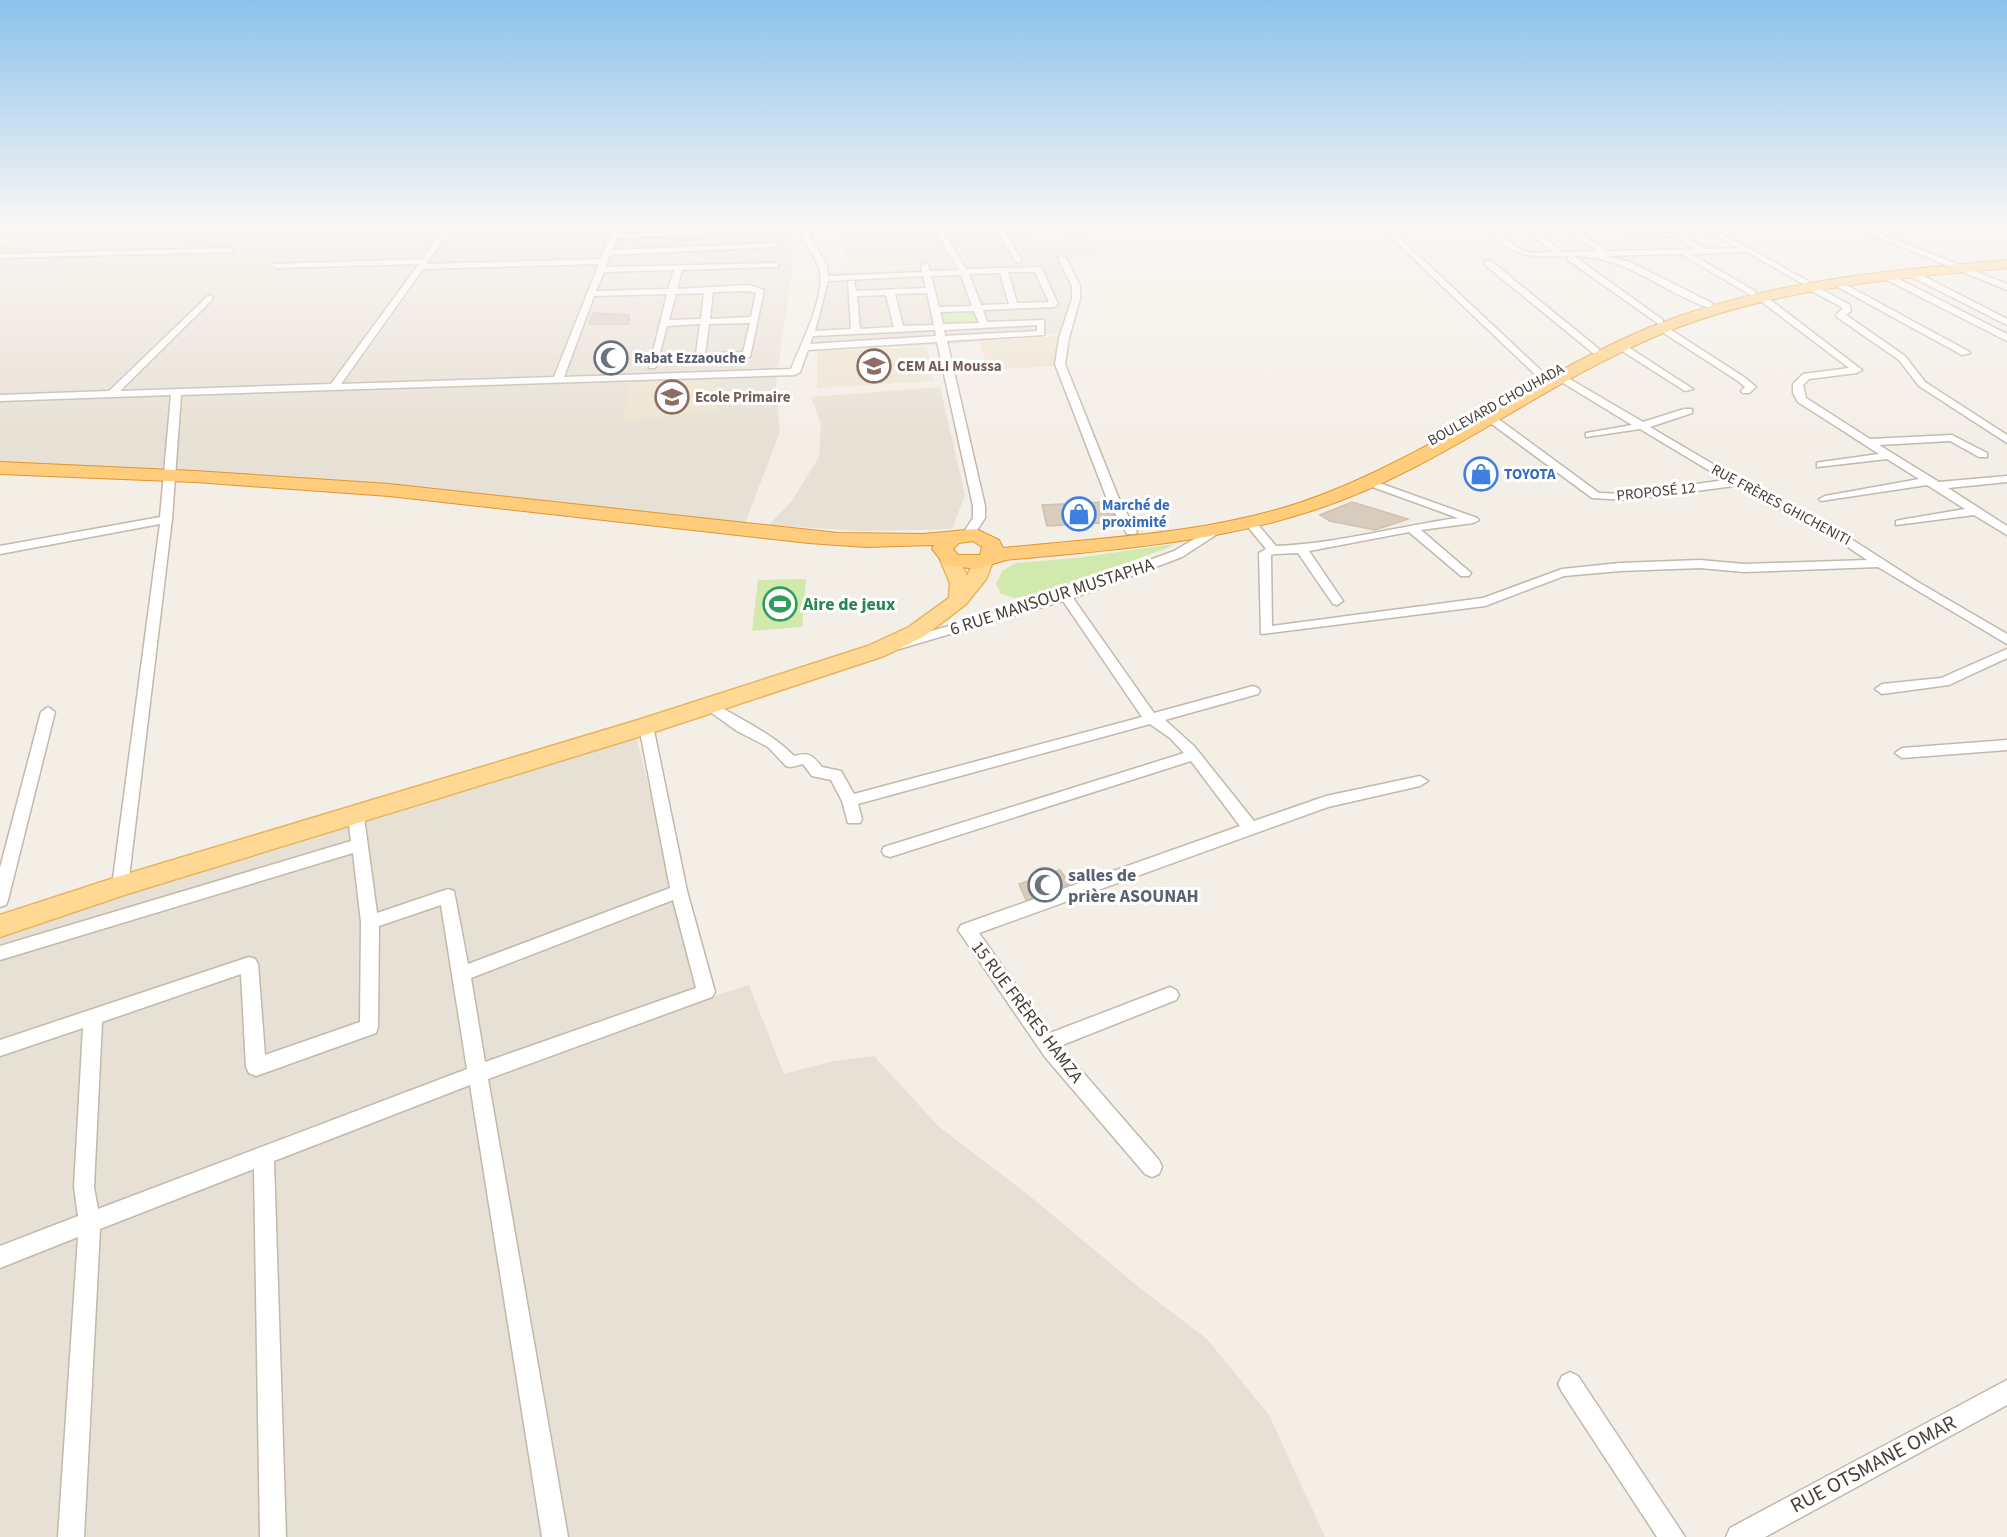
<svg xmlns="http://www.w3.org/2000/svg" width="2007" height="1537" font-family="'Source Sans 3',sans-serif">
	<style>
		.residential { fill: #e7e0d4 }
		.education { fill: #ede3cf }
		.green { fill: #d2e9ae }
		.building { fill: #d8ccbe; stroke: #d0c1ae; stroke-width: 1.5 }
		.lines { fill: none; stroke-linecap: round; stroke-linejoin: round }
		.minor-casing { stroke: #c2b8ab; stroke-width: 3 }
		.secondary-casing { stroke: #d5bf95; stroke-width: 3 }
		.primary-casing { stroke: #e6b561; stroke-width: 3 }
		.trunk-casing { stroke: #e09533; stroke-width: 2 }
		.minor { fill: #fff; fill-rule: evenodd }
		.secondary { fill: #ffedc4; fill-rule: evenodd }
		.primary { fill: #ffd993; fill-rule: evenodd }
		.trunk { fill: #ffcd7c; fill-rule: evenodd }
		.labels { text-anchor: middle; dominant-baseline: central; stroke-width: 6; stroke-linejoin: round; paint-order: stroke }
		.far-worship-label { font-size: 15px; font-weight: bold; fill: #5b616d; stroke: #fff; text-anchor: start }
		.far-education-label { font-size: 15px; font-weight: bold; fill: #785e54; stroke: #fff; text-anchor: start }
		.far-street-label { font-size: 15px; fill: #463e35; stroke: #fff }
		.far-shop-label { font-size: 15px; font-weight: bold; fill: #366cbe; stroke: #fff; text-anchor: start }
		.street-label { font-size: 18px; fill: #463e35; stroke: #fff }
		.leisure-label { font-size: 18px; font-weight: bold; fill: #27864d; stroke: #fff; text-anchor: start }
		.worship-label { font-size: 18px; font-weight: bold; fill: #5b616d; stroke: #fff; text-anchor: start }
		.near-street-label { font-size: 21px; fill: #463e35; stroke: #fff }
	</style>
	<rect width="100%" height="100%" fill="#f3eee6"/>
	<!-- residential -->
	<g class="residential">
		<polygon points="44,226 786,226 794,256 776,384 780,432 745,523 361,488 0,469 0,245"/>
		<polygon points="841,226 1026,226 1033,241 1086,237 1100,255 847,269"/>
		<polygon points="1056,259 1060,259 1075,289 1061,333 939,345 811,349 823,300 826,272"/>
		<polygon points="940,387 965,495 952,529 860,531 769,525 792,501 819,457 821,425 811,397"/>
		<polygon points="636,736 700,988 0,1248 0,933"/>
		<polygon points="749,985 784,1074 834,1061 874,1056 938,1126 1031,1197 1141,1289 1207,1339 1269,1415 1325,1537 0,1537 0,1257 631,1022"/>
	</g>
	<!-- education -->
	<g class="education">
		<polygon points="1057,336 1055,366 989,370 979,341"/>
		<polygon points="927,347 934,381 817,388 817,351"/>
		<polygon points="714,380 719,411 624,421 628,382"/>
	</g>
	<!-- green -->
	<g class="green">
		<polygon points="974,309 981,324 942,326 939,311"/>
		<polygon points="1173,544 1170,547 1042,593 1015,598 1001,594 996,584 1002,571 1016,563 1076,558"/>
		<polygon points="806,579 802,627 752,631 758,580"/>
	</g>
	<!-- building -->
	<g class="building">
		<polygon points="593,313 629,315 629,324 589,324"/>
		<polygon points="1106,502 1118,522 1047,526 1042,505"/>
		<polygon points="1352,502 1408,519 1375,530 1330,521 1320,515"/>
		<polygon points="1060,870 1070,884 1026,900 1019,884"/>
	</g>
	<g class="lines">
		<defs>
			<g id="minor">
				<path d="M446,226h8l-28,38 175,-5 11,-29 9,-4h11l-14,8 157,-6 4,2 -4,2 -158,6 -5,12 163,-7 4,2 -4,2 -165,8 -5,12 173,-4v4h-3l-93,3 -5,19 72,-4 15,5 -14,67 -92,5 -3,6h-6l18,-74 -73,2 -30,81 227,-8c10,-25 36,-75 28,-101 -5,-15 -17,-27 -22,-42h8l22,40 1,10 94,-4 -1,-6 4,-2h3l2,7 29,-1 -27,-44h8l26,43 75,-2 17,37 -4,3 -71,3 4,12 57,-2v15l-97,6 38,165v12l-13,20 -4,1 -6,-4 11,-17v-12l-36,-164 -129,8 -8,22 -5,3 -614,20 -9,124 -44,367 -2,5 -6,2 -6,-2 -2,-5 48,-362 -160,30v-8l160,-29 11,-122 -171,6v-6l109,-4 100,-96 3,1v4l-92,91 211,-7 88,-120 -143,4 -4,-2 1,-2 149,-5zM599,264l-45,113 -213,7 82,-115zM674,270l-6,19 -72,2 8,-19zM1008,272h27l14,30 -32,1zM1000,273l9,31 -28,1 -12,-31zM961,275l11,31 -33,1 -8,-31zM923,276l3,12 -70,3 -2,-10h-6l3,48 -36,2 13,-50zM748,291l8,2 -5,24 -41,2 3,-27zM704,293l-3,26 -32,1 7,-26zM927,293l7,32 -31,1 -8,-32zM886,295l8,32 -34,2 -3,-33zM974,311l5,12 -36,1 -3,-12zM750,323l-7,29 -38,2 4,-30zM700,324l-4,30 -37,2 8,-30zM1037,325v6l-92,5 -1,-6zM935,330l1,6 -126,8 3,-8z"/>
				<polygon points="994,226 1002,226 1022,262 1016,262"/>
				<polygon points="1379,226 1387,226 1546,375 1546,379 1540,379"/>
				<path d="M1483,226c17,0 26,18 41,25 8,4 20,1 29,1l-32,-26h9l32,26 34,-1 -32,-25h9l32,25 90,-2 -20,-12 -91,-11 93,7 29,16 32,-1 -29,-16 3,-4 98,54 -7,2 -56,-32 -56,2 64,37 1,2 -4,3 -71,-42 -74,2 23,6 82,41 1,2 -4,3c-47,-16 -85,-53 -135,-52l89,64v4l-3,1 -92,-65v-4c-42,1 -54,2 -85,-30z"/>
				<polygon points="1851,226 1862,226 2007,284 2007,290"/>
				<polygon points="229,248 233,250 232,252 0,258 0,254"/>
				<polygon points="1062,256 1066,258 1080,286 1080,299 1069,338 1065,364 1119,499 1137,532 1135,534 1127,534 1107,499 1055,364 1059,338 1072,299 1072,286 1058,258"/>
				<polygon points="1485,261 1491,261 1599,349 1599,353 1593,353 1485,265"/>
				<polygon points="1908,271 1914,271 2007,319 2007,325 1908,275"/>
				<polygon points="1883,274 1889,274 2007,334 2007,341 1883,278"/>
				<polygon points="1837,280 1968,351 1970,353 1962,355 1834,285 1833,283"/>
				<polygon points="1808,285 1814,285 1850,305 1851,311 1846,315 1905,356 1925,382 2007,435 2007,443 1919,386 1899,360 1837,317 1836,315 1843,308 1808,289"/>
				<polygon points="1758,295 1764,295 1862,370 1857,373 1809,379 1803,385 1806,398 1870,439 1952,435 1987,453 1987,457 1979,457 1950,441 1879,445 1939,482 2007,476 2007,482 1948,488 2007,526 2007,535 1974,515 1896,525 1896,521 1900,520 1965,509 1927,485 1821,501 1819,499 1825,496 1919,479 1887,459 1817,467 1817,463 1821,462 1879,454 1798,402 1793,393 1793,384 1803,374 1849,368 1758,299"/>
				<polygon points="1659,326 1665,326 1744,377 1756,387 1749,393 1743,393 1741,391 1745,387 1738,381 1659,330"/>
				<polygon points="1619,345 1625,345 1693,389 1685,391 1619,349"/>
				<path d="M1550,371h6l87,51 41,-13h8v4l-42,14 90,53 94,48 84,54 89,52v10l-129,-77 -134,5 -44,-4 -80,3 -56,5 -79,30 -224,28 -2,-81 7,-4 -22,-27 2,-2h8l22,26c61,-2 122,-20 182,-28l-91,-33 -2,-2 6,-3 106,38 2,2 -6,3 -52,7 50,43 -2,3h-8l-52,-44 -100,19 34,50 -6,4 -4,-1 -35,-51 -23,1 -4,1 1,71 211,-28 79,-29 58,-6 80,-3 44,4 123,-4 -41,-28 -92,-46 -107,14 -35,-2 -103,-76v-4h8l102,75 28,1 98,-14 -85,-51 -54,8v-4l46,-8 -82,-50z"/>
				<path d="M1221,523l4,2v4l-43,28 -109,41 81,115 99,-27 5,2 2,3 -2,3 -93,26 29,26 60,75 72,-25 94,-20 8,5 -8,5 -92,21 -349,126 71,100 120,-46 6,3 3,5 -3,5 -116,46 99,114 3,7 -3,7 -7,3 -7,-3 -100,-117 -87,-127 3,-5 279,-99 -49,-65 -301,96 -6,-2 -2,-4 2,-4 300,-94 -14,-15 -20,-14 -292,80 4,15 -2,4h-12l-6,-22 -11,-21 -19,-4 -9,-12 -12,3 -5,-1 -18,-19 -31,-16 -35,-25 7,-5 5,2c27,17 58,30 80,53 15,-4 18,-1 28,11l19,4 13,23 288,-77 -79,-116 -164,48 -7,-4 2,-3 168,-49 112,-42z"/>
				<polygon points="2007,649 2007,658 1949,685 1882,694 1875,689 1882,684 1941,678"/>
				<polygon points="48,707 55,712 8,900 6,905 0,907 0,868 41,712"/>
				<path d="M646,721l7,5 34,165 28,101 -3,5 -224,82 80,458h-26l-72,-452 -196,76 12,376h-26l-6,-368 -154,60 -16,308h-26l20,-300 -78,31v-22l78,-30 -4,-29 9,-159 -83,28v-16l249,-83 6,2 3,5 7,91 95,-33 1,-100 -8,-69 -353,107v-14l351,-105 -3,-24 2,-4h12l2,4 13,96 71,-24 6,2 14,73 202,-76 -31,-162zM673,900l23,88 -211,74 -14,-84zM441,905l26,164 -369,140 -4,-22 8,-165 139,-48 5,93 3,6 7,3 120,-43 2,-6 1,-101z"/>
				<polygon points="2007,740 2007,750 1902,758 1895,753 1902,748"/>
				<polygon points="1570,1372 1578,1376 1685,1537 1657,1537 1562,1392 1558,1384 1562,1376"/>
				<polygon points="2007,1380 2007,1405 1765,1537 1726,1537 1730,1528"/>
			</g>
			<polygon id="secondary" points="35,226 49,226 0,248 0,241"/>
			<polygon id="primary" points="950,553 957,555 967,576 976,557 990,557 993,561 986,579 966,604 923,637 884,656 654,732 124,895 0,937 0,915 120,876 638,720 868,646 909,627 949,598 950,583 940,559"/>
			<path id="trunk" d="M2007,260v8c-118,11 -238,21 -348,67 -119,50 -221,135 -345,175 -99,33 -205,40 -308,50l-30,9 -31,-4 -13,-16 2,-4 -68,2 -57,-4 -420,-47 -194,-14 -195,-8v-12l195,9 194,13 449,49 86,1 52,-5 23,11 4,8c100,-10 203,-14 299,-46 123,-42 227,-124 346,-174 114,-47 238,-57 359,-68zM973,541l9,6 -2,8h-22l-5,-6 6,-6z"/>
		</defs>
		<!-- minor casing -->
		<use href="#minor" class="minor-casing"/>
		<!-- secondary casing -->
		<use href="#secondary" class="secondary-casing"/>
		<!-- primary casing -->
		<use href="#primary" class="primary-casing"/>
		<!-- trunk casing -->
		<use href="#trunk" class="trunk-casing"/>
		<!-- minor -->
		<use href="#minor" class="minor"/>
		<!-- secondary -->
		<use href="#secondary" class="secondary"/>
		<!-- primary -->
		<use href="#primary" class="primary"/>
		<!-- trunk -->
		<use href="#trunk" class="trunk"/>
	</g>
	<!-- sky -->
	<linearGradient id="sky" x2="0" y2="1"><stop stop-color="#8bc2ec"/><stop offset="0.51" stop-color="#faf7f4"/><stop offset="1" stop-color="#faf7f4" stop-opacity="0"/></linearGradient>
	<rect width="2007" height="441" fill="url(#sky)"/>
	<!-- icons -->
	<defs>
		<symbol id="mosque-ring" viewBox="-11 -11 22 22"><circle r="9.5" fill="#fff" stroke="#6b7280" stroke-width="1.5"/><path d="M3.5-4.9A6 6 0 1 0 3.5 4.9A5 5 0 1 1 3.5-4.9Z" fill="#6b7280"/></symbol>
		<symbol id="school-ring" viewBox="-11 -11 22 22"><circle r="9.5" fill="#fff" stroke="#8d6e63" stroke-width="1.5"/><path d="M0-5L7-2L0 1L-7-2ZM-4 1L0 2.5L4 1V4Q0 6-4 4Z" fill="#8d6e63"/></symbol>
		<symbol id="shop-ring" viewBox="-11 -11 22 22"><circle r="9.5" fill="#fff" stroke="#3f7fe0" stroke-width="1.5"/><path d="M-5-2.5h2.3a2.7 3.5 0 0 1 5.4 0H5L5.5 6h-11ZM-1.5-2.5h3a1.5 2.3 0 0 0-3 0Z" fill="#3f7fe0"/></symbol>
		<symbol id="stadium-ring" viewBox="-11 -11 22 22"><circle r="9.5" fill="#fff" stroke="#2e9e5b" stroke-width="1.5"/><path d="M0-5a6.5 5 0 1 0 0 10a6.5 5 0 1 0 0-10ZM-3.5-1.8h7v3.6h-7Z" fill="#2e9e5b"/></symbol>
	</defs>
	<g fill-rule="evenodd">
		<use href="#mosque-ring" x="592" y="339" width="38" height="38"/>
		<use href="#school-ring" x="855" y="347" width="38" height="38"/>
		<use href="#school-ring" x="653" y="378" width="38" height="38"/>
		<use href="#shop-ring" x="1462" y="455" width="38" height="38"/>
		<use href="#shop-ring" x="1060" y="495" width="38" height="38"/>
		<use href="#stadium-ring" x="761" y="585" width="38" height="38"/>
		<use href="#mosque-ring" x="1026" y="866" width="38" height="38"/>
	</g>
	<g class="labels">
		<!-- far-worship labels -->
		<g class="far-worship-label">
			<text x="634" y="358">Rabat Ezzaouche</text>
		</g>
		<!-- far-education labels -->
		<g class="far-education-label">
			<text x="897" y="366">CEM ALI Moussa</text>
			<text x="695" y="397">Ecole Primaire</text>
		</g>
		<!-- far-street labels -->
		<g class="far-street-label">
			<text transform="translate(1496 405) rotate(-29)">BOULEVARD CHOUHADA</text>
			<text transform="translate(1656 492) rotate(-6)">PROPOSÉ 12</text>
			<text transform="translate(1781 505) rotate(28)">RUE FRÈRES GHICHENITI</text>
		</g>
		<!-- far-shop labels -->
		<g class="far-shop-label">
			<text x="1504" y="474">TOYOTA</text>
			<text x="1102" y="505">Marché de<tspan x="1102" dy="17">proximité</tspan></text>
		</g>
		<!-- street labels -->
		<g class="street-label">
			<text transform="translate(1052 597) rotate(-18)">6 RUE MANSOUR MUSTAPHA</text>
			<text transform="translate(1027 1012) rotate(53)">15 RUE FRÈRES HAMZA</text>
		</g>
		<!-- leisure labels -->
		<g class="leisure-label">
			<text x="803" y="604">Aire de jeux</text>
		</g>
		<!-- worship labels -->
		<g class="worship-label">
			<text x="1068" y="875">salles de<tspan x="1068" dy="21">prière ASOUNAH</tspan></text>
		</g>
		<!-- near-street labels -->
		<g class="near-street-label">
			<text transform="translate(1873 1464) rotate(-28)">RUE OTSMANE OMAR</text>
		</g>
	</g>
</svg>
